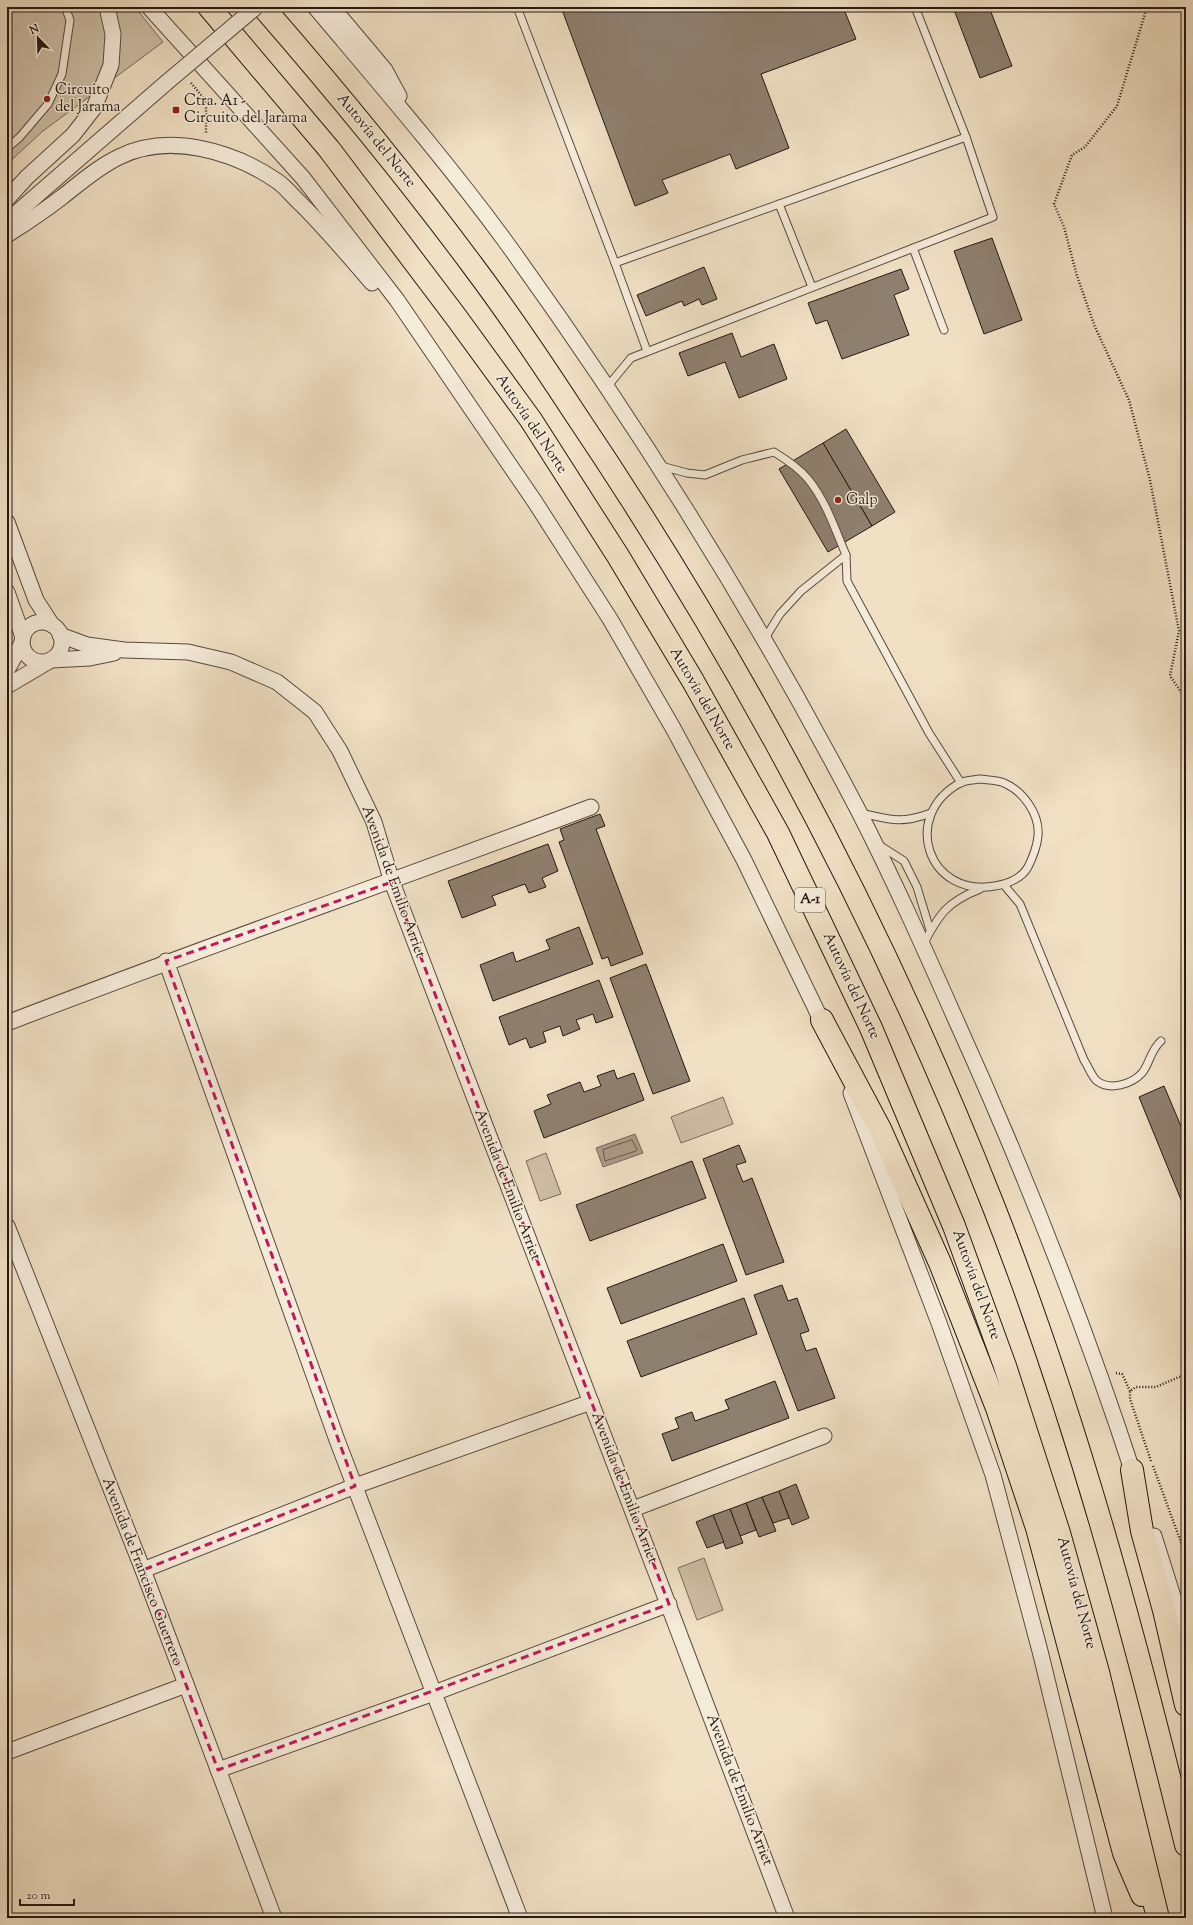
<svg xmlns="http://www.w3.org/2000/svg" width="1193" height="1925" font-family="'Sorts Mill Goudy',serif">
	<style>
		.green { fill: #cdbea6; stroke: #786b5c }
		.water { fill: #ab9c88; stroke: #756759 }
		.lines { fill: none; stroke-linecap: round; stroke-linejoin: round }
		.shore { stroke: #685a4e; stroke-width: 1 }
		.building { fill: #8e806f; stroke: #241813 }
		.lane-casing { stroke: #574a3f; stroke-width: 9 }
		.street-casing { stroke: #574a3f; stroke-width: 17 }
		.highway-casing { stroke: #241813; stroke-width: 24 }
		.path { stroke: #241813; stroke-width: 2.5; stroke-dasharray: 1 2; stroke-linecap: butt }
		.lane { stroke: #f5ebd9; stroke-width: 7 }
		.street { stroke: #f5ebd9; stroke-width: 15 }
		.highway { stroke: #f0e0c4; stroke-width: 22 }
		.street-bridge-casing { stroke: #574a3f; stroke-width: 17; stroke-linecap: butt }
		.street-bridge { stroke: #f5ebd9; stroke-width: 15 }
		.marked { fill: none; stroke: #c2185b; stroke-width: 3; stroke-dasharray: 8 5; stroke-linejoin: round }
		.poi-dot { fill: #8f2418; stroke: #f5ebd9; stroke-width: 1.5 }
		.labels { text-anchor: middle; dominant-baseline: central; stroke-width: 3; stroke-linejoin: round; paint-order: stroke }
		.shield { fill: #f5ebd9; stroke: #63574e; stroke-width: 1 }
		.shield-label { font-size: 14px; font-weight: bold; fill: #241813 }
		.poi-label { font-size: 15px; fill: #241813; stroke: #f5ebd9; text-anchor: start }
		.street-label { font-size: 15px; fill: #241813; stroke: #f5ebd9 }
	</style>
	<rect width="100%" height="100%" fill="#f0e0c4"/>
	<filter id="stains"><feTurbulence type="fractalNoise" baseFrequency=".005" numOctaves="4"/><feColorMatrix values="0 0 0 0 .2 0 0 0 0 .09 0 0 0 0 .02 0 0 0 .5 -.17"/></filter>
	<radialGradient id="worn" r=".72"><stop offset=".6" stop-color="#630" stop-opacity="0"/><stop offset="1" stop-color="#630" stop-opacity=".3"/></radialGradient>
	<!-- green -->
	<g class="green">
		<polygon points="7,7 135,7 163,42 43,131 7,164"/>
		<polygon points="723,1097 733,1124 681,1143 671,1117"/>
		<polygon points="546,1153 561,1194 540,1201 526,1161"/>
		<polygon points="704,1558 723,1610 697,1620 678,1568"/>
	</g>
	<!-- water -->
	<polygon class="water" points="635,1134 643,1153 603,1167 596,1148"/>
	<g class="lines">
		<!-- shore -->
		<polygon class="shore" points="632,1140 637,1149 636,1151 605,1161 603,1150"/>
	</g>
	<!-- building -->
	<g class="building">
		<polygon points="561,7 843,7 856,39 761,74 789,148 736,169 730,154 662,180 668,193 635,206"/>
		<polygon points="953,7 989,7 1012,66 980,78"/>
		<polygon points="992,238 1022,320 984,334 954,251"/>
		<polygon points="704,267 717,299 702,305 699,299 684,306 682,301 646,316 637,295"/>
		<polygon points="901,269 909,289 894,295 909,335 842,359 827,320 816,324 808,303"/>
		<polygon points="732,333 741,357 774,344 787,379 739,398 725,362 688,376 679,353"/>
		<polygon points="846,429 895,512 872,526 823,443"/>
		<polygon points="823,443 872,526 828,552 779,469"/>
		<polygon points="600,814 605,826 596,829 643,954 611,966 608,957 602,959 559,842 564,840 560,829"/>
		<polygon points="548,844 558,871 542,878 546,887 529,893 525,884 492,896 496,905 462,918 448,881"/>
		<polygon points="579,927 593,964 493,1001 480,965 513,952 516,962 550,949 546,940"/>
		<polygon points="646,964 690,1081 653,1094 610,978"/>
		<polygon points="599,980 613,1017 596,1023 593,1014 576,1020 580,1029 563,1036 560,1026 543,1032 546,1042 530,1048 526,1038 509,1045 499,1017"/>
		<polygon points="614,1070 617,1079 634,1073 644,1100 544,1138 534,1111 551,1104 547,1095 580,1082 584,1092 601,1086 597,1076"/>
		<polygon points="1164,1086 1186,1138 1186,1212 1139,1097"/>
		<polygon points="739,1145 746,1162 736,1165 743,1182 752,1178 784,1262 746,1275 703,1159"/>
		<polygon points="692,1161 706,1198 590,1241 576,1205"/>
		<polygon points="723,1244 737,1281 621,1324 607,1288"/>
		<polygon points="782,1285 788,1301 797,1298 809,1331 800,1334 806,1351 816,1348 835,1398 798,1411 754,1295"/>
		<polygon points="744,1298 757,1334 641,1377 627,1341"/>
		<polygon points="775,1381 789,1418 672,1461 662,1434 679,1428 675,1418 692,1412 695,1421 729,1409 725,1400"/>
		<polygon points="796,1484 809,1518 792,1525 779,1491"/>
		<polygon points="779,1491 789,1518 773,1523 762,1497"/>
		<polygon points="762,1497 776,1531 759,1537 746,1503"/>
		<polygon points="746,1503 756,1530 740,1536 730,1509"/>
		<polygon points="730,1509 743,1543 726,1549 713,1515"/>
		<polygon points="713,1515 724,1542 707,1548 696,1522"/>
	</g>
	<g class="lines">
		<defs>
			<g id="lane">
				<polyline points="517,7 615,263 966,137 915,7"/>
				<polyline points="7,148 19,138 48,104 62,74 70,20 65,7"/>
				<polyline points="779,204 812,287"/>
				<polyline points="913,248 944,330"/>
				<polyline points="615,263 647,351"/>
				<polyline points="607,387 631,358 993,217 966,137"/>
				<path d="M661,466l26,7 18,2 37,-15 32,-8c13,8 25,16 34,27 18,22 27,50 38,76l-45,36 -21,23 -16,26"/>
				<polyline points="846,555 847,581 929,733 961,783"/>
				<path d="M980,779c7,1 18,1 24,4 19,8 36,31 34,53 -1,11 -5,21 -10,31 -6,11 -20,17 -33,19 -68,12 -94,-71 -35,-103 5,-3 14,-3 20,-4z"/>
				<path d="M861,813c30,7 40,11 70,0"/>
				<polyline points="879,845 904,861 917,887 930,930"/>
				<path d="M1004,885l16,19 64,156c4,6 8,17 13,21 13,10 35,3 45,-8 8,-10 8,-22 19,-32"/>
				<path d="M923,945c16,-31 24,-43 57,-56"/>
			</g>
			<g id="street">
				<polyline points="149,7 303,178 397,300 535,502 610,619 673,728 744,860 825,1028"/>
				<path d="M315,7c64,76 129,151 188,231 132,182 251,373 355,572 35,68 66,138 97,208 68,150 129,304 180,461"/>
				<polyline points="332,7 385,70 399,96"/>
				<polyline points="7,199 27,177 73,135 94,108 111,65 113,34 107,7"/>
				<polyline points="7,224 13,216 166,83"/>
				<path d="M7,235c19,-12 37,-24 55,-38 18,-14 36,-30 57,-40 50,-25 114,-6 158,24 9,6 16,16 24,23 25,25 48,52 71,79"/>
				<polyline points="7,522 36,600 52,625"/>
				<polyline points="7,592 23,637"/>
				<circle cx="42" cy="642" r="20"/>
				<path d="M60,635l27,10 37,5 64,2 43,10 46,20 38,30 25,39 34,71 18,60c131,345 265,690 395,1036"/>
				<polyline points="7,670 22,643"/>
				<polyline points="7,686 51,660 90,658 114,653"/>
				<polyline points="166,961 337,1440 520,1918"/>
				<path d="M7,1023c194,-75 389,-143 584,-216"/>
				<polyline points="851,1093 939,1323 993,1475 1040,1651 1105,1918"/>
				<polyline points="7,1226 143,1570 274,1918"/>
				<polyline points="633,1509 824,1436"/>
				<polyline points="1154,1536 1186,1638"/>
				<polyline points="143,1570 355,1486 591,1402"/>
				<polyline points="7,1752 186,1685"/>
				<polyline points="218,1770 434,1693 669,1604"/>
			</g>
			<g id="highway">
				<polyline points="209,7 329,149 456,317 531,420 618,556 693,681 778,833 871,1028 954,1226 1005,1366 1059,1533 1098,1672 1158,1918"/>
				<path d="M263,7c73,84 144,170 210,259 36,48 69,97 101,146 168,249 309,514 419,793 82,208 140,423 193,640"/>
				<polyline points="822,1020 880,1129 940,1263 997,1408 1037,1528 1124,1853 1142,1895"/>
				<polyline points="1132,1470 1142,1531 1164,1610 1186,1705"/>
			</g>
		</defs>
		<!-- lane casing -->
		<use href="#lane" class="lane-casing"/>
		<!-- street casing -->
		<use href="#street" class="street-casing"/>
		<!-- highway casing -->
		<use href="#highway" class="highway-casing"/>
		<!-- path -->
		<g class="path">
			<polyline points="1147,7 1117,106 1085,147 1072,155 1054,204 1064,227 1077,276 1095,327 1129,400 1150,480 1179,631 1170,676 1186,699"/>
			<polyline points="191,83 206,101 206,133"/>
			<polyline points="1116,1373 1122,1374 1130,1391"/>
			<polyline points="1151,1461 1130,1399 1130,1391 1136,1387 1156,1387 1186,1374"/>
			<polyline points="1153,1466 1186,1556"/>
		</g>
		<!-- lane -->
		<use href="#lane" class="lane"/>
		<!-- street -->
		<use href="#street" class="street"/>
		<!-- highway -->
		<use href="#highway" class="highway"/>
		<defs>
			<polyline id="street-bridge" points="166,83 256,7"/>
		</defs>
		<!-- street-bridge casing -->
		<use href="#street-bridge" class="street-bridge-casing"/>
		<!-- street-bridge -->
		<use href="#street-bridge" class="street-bridge"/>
	</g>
	<!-- marked area -->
	<path class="marked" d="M392,882l277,722 -451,166 -75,-200 212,-84 -189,-525z"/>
	<!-- markers -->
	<g class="poi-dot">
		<circle cx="47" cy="99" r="4"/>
		<rect x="172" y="106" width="8" height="8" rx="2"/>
		<circle cx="838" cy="500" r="4"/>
	</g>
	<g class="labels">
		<!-- shield labels -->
		<rect class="shield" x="795" y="888" width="30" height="24" rx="3"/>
		<g class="shield-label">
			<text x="810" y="900">A-1</text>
		</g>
		<!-- poi labels -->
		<g class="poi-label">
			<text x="55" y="90">Circuito<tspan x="55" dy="17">del Jarama</tspan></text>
			<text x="184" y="101">Ctra. A1 -<tspan x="184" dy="17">Circuito del Jarama</tspan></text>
			<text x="846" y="500">Galp</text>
		</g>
		<!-- street labels -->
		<g class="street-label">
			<text transform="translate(376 141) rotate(51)">Autovía del Norte</text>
			<text transform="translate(531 424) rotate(56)">Autovía del Norte</text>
			<text transform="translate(702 699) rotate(60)">Autovía del Norte</text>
			<text transform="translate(393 882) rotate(70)">Avenida de Emilio Arriet</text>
			<text transform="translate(851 986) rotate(65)">Autovía del Norte</text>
			<text transform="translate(507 1185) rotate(69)">Avenida de Emilio Arriet</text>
			<text transform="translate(976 1285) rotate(70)">Autovía del Norte</text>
			<text transform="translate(624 1488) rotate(69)">Avenida de Emilio Arriet</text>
			<text transform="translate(142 1572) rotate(69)">Avenida de Francisco Guerrero</text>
			<text transform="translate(1076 1593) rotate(75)">Autovía del Norte</text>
			<text transform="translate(739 1790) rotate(69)">Avenida de Emilio Arriet</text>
		</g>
	</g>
	<!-- margin -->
	<rect width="1193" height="1925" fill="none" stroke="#f0e0c4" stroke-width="24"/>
	<rect x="8" y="8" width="1177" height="1909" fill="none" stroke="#241813" stroke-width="2"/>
	<rect x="12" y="12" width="1169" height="1901" fill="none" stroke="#241813"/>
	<!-- north arrow -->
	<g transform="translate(38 38) rotate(337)" stroke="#f5ebd9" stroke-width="3" paint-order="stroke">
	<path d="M0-3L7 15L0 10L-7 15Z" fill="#241813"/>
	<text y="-6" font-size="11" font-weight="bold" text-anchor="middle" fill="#241813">N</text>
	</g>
	<!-- scale -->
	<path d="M20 1899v6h54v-6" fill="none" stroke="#241813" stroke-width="2"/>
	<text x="26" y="1899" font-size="12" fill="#241813" stroke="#f5ebd9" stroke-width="3" paint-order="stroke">20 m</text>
	<rect width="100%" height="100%" filter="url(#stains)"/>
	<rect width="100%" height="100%" fill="url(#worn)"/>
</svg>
